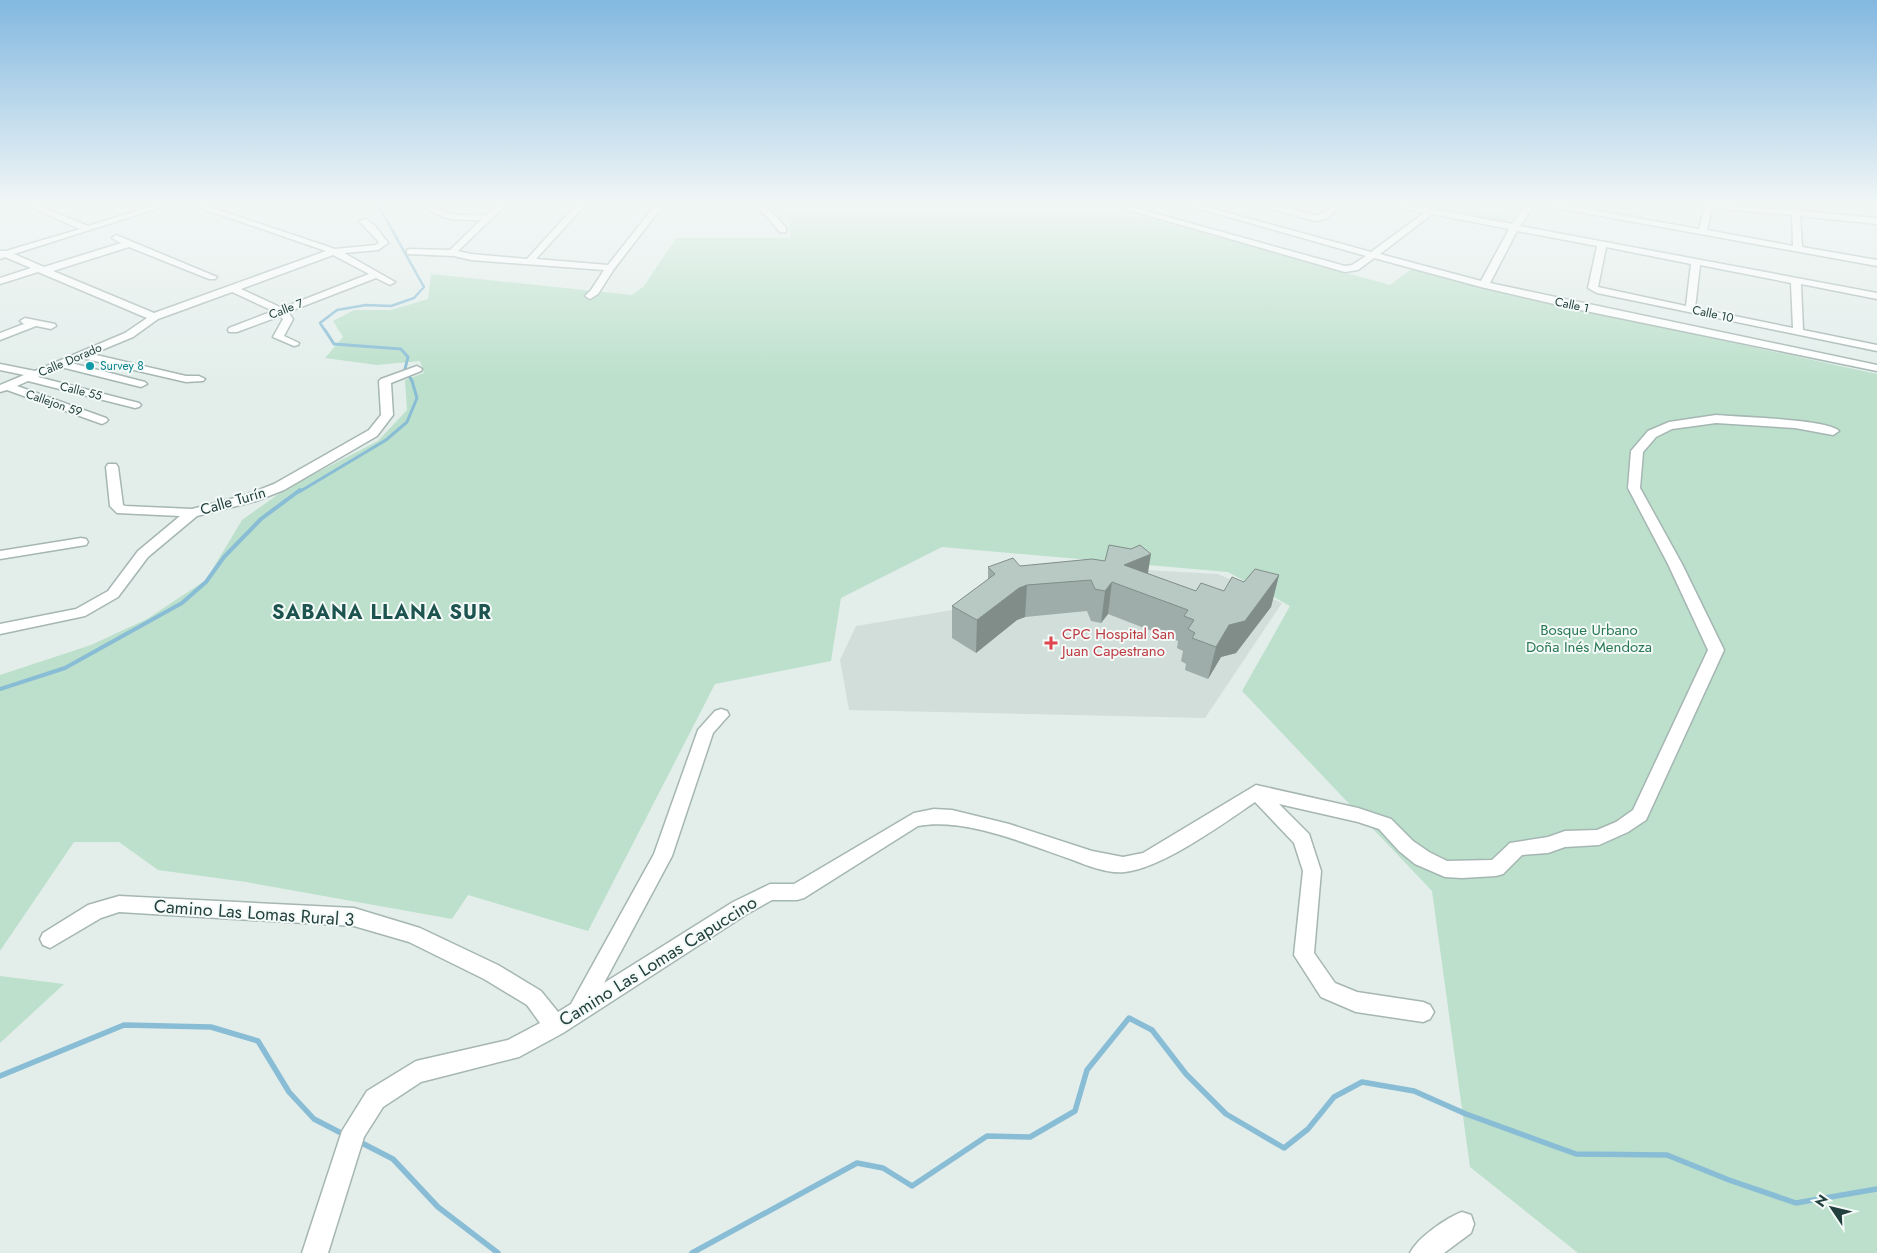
<svg xmlns="http://www.w3.org/2000/svg" width="1877" height="1253" font-family="Jost,sans-serif">
	<style>
		.built { fill: #d1deda }
		.green { fill: #bce0cb }
		.lines { fill: none; stroke-linecap: round; stroke-linejoin: round }
		.stream-far3 { stroke: #89bdd5; stroke-width: 2.5 }
		.stream-far2 { stroke: #89bdd5; stroke-width: 3 }
		.stream-far1 { stroke: #89bdd5; stroke-width: 4 }
		.stream { stroke: #89bdd5; stroke-width: 5.5 }
		.minor-casing { stroke: #a5b6b3; stroke-width: 3 }
		.minor { fill: #fff; fill-rule: evenodd }
		.wall { fill: #9eada9 }
		.shaded-wall { fill: #818d89 }
		.building { fill: #b8c9c4; stroke: #818d89 }
		.culture-dot { fill: #0f9aa8; stroke: #f4faf8; stroke-width: 2 }
		.health-dot { fill: #e0444e; stroke: #f4faf8; stroke-width: 2 }
		.labels { text-anchor: middle; dominant-baseline: central; stroke-width: 4; stroke-linejoin: round; paint-order: stroke }
		.far-street-label { font-size: 12px; fill: #22403d; stroke: #f4faf8 }
		.far-culture-label { font-size: 12px; fill: #0d838f; stroke: #f4faf8; text-anchor: start }
		.street-label { font-size: 15px; fill: #22403d; stroke: #f4faf8 }
		.park-label { font-size: 15px; fill: #2a7955; stroke: #f4faf8 }
		.health-label { font-size: 15px; fill: #be3a42; stroke: #f4faf8; text-anchor: start }
		.near-street-label { font-size: 18px; fill: #22403d; stroke: #f4faf8 }
		.district-label { font-size: 20px; font-weight: bold; letter-spacing: 1px; fill: #1d544f; stroke: #f4faf8 }
	</style>
	<rect width="100%" height="100%" fill="#e3eeeb"/>
	<!-- built -->
	<polygon class="built" points="1092,567 1218,574 1282,603 1205,718 849,710 840,660 856,626 953,610"/>
	<!-- green -->
	<g class="green">
		<polygon points="767,203 1118,203 1118,210 1390,285 1413,268 1572,308 1877,374 1877,1253 1578,1253 1470,1167 1432,891 1242,691 1290,606 1228,572 942,547 841,598 831,661 715,684 588,931 468,895 452,919 246,882 158,870 119,842 74,842 0,951 0,675 91,645 147,619 206,580 242,520 287,488 378,441 407,410 405,380 424,373 420,361 377,365 325,358 343,337 333,321 354,310 391,310 428,299 431,274 632,295 644,286 676,238 791,238 788,218"/>
		<polygon points="1439,203 1519,203 1507,224 1434,210"/>
		<polygon points="1552,203 1645,203 1642,218"/>
		<polygon points="0,976 64,984 0,1043"/>
	</g>
	<g class="lines">
		<!-- stream-far3 -->
		<polyline class="stream-far3" points="326,332 320,323 337,310 366,305 391,306 414,298 424,287 377,203"/>
		<!-- stream-far2 -->
		<polyline class="stream-far2" points="299,492 386,440 407,422 417,398 412,381 405,369 408,357 401,349 334,344 325,330"/>
		<!-- stream-far1 -->
		<polyline class="stream-far1" points="0,689 65,668 182,603 206,582 224,557 261,519 300,490"/>
		<!-- stream -->
		<g class="stream">
			<polyline points="0,1076 124,1025 211,1027 258,1041 289,1092 314,1119 345,1135"/>
			<polyline points="358,1141 393,1159 438,1207 498,1253"/>
			<polyline points="692,1253 857,1163 883,1168 912,1186 987,1136 1030,1137 1075,1111 1087,1070 1129,1018 1152,1030 1186,1074 1226,1114 1284,1148 1308,1129 1334,1097 1362,1082 1414,1091 1466,1114 1576,1154 1667,1155 1729,1180 1796,1203 1877,1189"/>
		</g>
		<defs>
			<g id="minor">
				<path d="M21,203h11l56,23 74,-23h13l-161,51 30,13 77,-24 -9,-5 4,-3 101,42 -2,2h-6l-80,-32 -76,24 101,42 172,-62 -140,-48h12l137,46 41,-4 3,-3 -20,-21 7,-2 10,8 12,16 -10,7 -34,3 51,29 -5,3 -14,-7 -88,34 5,7 -9,17 15,7 -1,2 -4,1 -21,-9 10,-18 -3,-3 -43,16h-8l-1,-2 1,-2 44,-17 -41,-19 -74,27 -25,18 -41,17 94,22h13l6,3 -2,2 -17,1 -104,-24 -11,5 74,19 2,2 -6,3 -80,-20 -23,10 101,26 2,2 -2,2 -4,1 -107,-27 -11,5 89,32 2,2 -2,2 -4,2 -95,-34 -7,2v-7l24,-10 -24,-5v-6l35,7 90,-38 22,-15 -109,-46 -38,12v-6l31,-10 -26,-11 -5,2v-8h6l74,-22zM333,255l36,19 -87,34 -41,-19z"/>
				<polygon points="340,203 354,203 365,207 361,209"/>
				<path d="M427,203h8l-1,2c15,13 34,10 52,10l13,-12h9l-50,48 13,3 56,5 51,-56h9l-51,56 72,6 49,-62h8l-51,66 -16,25 -8,5 -5,-3 6,-6 13,-20 -133,-10 -17,-4 -47,-2v-4l3,-1 40,1 31,-30c-20,0 -39,1 -54,-12z"/>
				<path d="M750,203c17,0 26,13 36,25v4h-6l-14,-16z"/>
				<path d="M1179,203h13l179,49 53,-39 -43,-10h17l114,21 15,-21h25l147,26 6,-24 2,-2 170,15v6l-77,-8 2,31 75,13v6l-342,-62 -15,22 357,67v6l-76,-15 2,46 74,15v6l-280,-58 -9,-5 9,-42 -80,-15 -27,52 387,82v6l-301,-62 -95,-22 -107,-29 -16,12 -13,2 -220,-63 7,-2 213,59 7,-1 14,-9zM1712,208l80,7 1,31 -86,-16zM1432,214l77,15 -28,52 -101,-27zM1606,247l85,17 -5,42 -88,-19zM1700,265l91,18 2,45 -98,-20z"/>
				<path d="M1251,203h14l50,12c13,-1 16,-12 31,-12l-21,16 -10,2z"/>
				<polygon points="25,318 55,324 56,326 51,329 36,326 0,340 0,333 24,324 20,321"/>
				<polygon points="417,366 422,369 421,371 391,383 393,415 377,436 284,490 256,501 197,516 148,557 118,597 85,616 0,634 0,624 76,609 108,591 138,551 180,516 117,513 110,506 106,467 108,464 116,464 118,467 123,505 125,506 192,509 246,495 274,484 369,430 381,415 379,381 381,379"/>
				<path d="M1716,415c21,2 111,4 123,16l-6,4 -38,-7 -79,-5 -44,6 -16,8 -13,15 -3,36 42,76 42,86 -78,170 -18,12 -29,13 -34,2 -17,6 -26,2 -19,19 -7,2 -34,2 -17,-1 -30,-13 -16,-13 -20,-22 -21,-7 -79,-18 30,30 12,37 -7,82 21,30 22,9 66,10 7,3 4,7 -4,7 -7,3 -67,-10 -35,-15 -27,-42 9,-84 -9,-28 -39,-41c-32,22 -93,66 -130,70 -16,2 -37,-6 -52,-12 -44,-15 -108,-43 -155,-34l-114,72 -7,2h-25l-25,14 -184,119 -44,24 -98,25 -38,25 -19,30 -36,116h-26l40,-122 25,-40 49,-30 92,-21 32,-17 -13,-18 -43,-26 -75,-37 -55,-16 -235,-14 -18,6 -51,30 -7,-3 -3,-6 3,-6 45,-28 31,-9 235,12 66,20 78,37 43,26 17,21 13,-8 83,-150 44,-124 17,-19 6,-2 6,2 2,4 -16,18 -41,123 -68,127 129,-81 37,-18h24l120,-71 20,-4 18,1 57,14 83,27 31,6 20,-4 113,-68 102,23 33,11 22,22 16,11 18,9 45,-1 18,-17 38,-6 17,-6 32,-1 19,-8 17,-12 75,-160 -40,-86 -40,-76 3,-37 17,-20 21,-9z"/>
				<polygon points="81,538 86,539 88,542 86,545 0,559 0,551"/>
				<path d="M1462,1212l9,3 3,9 -3,9 -27,20h-34c7,-15 36,-35 52,-41z"/>
			</g>
		</defs>
		<!-- minor casing -->
		<use href="#minor" class="minor-casing"/>
		<!-- minor -->
		<use href="#minor" class="minor"/>
	</g>
	<!-- wall -->
	<polygon class="wall" points="1020,566 1148,574 1196,591 1224,591 1244,582 1279,575 1271,607 1236,653 1221,657 1208,679 1185,670 1186,664 1181,661 1183,651 1177,648 1178,641 1108,614 1101,623 1091,621 1087,611 1025,617 1017,620 976,653 952,638 952,606 988,580 988,567"/>
	<!-- shaded-wall -->
	<g class="shaded-wall">
		<polygon points="1151,554 1146,585 1124,565"/>
		<polygon points="1279,575 1271,607 1236,653 1221,657 1208,679 1216,647 1229,625"/>
		<polygon points="1112,582 1108,614 1101,623 1105,591"/>
		<polygon points="1027,585 1025,617 1017,620 976,653 977,620 1019,588"/>
	</g>
	<!-- building -->
	<polygon class="building" points="1109,545 1131,549 1140,545 1151,554 1124,565 1196,591 1201,583 1224,591 1232,577 1244,582 1255,569 1279,575 1245,621 1229,625 1216,647 1192,638 1195,633 1188,629 1194,620 1184,616 1188,610 1112,582 1105,591 1095,589 1091,580 1027,585 1019,588 977,620 952,606 995,574 988,567 1013,558 1020,566 1092,559 1105,561"/>
	<!-- sky -->
	<linearGradient id="sky" x2="0" y2="1"><stop stop-color="#82b8e0"/><stop offset="0.54" stop-color="#f2f7f6"/><stop offset="1" stop-color="#f2f7f6" stop-opacity="0"/></linearGradient>
	<rect width="1877" height="378" fill="url(#sky)"/>
	<!-- markers -->
	<circle class="culture-dot" cx="90" cy="366" r="5"/>
	<path class="health-dot" d="M1048.5 635.5h5v5h5v5h-5v5h-5v-5h-5v-5h5z"/>
	<g class="labels">
		<!-- far-street labels -->
		<g class="far-street-label">
			<text transform="translate(1572 305) rotate(12)">Calle 1</text>
			<text transform="translate(286 309) rotate(-21)">Calle 7</text>
			<text transform="translate(1713 314) rotate(12)">Calle 10</text>
			<text transform="translate(70 360) rotate(-23)">Calle Dorado</text>
			<text transform="translate(81 391) rotate(14)">Calle 55</text>
			<text transform="translate(54 403) rotate(19)">Callejon 59</text>
		</g>
		<!-- far-culture labels -->
		<g class="far-culture-label">
			<text x="100" y="366">Survey 8</text>
		</g>
		<!-- street labels -->
		<g class="street-label">
			<text transform="translate(233 501) rotate(-16)">Calle Turín</text>
		</g>
		<!-- park labels -->
		<g class="park-label">
			<text x="1589" y="630">Bosque Urbano<tspan x="1589" dy="17">Doña Inés Mendoza</tspan></text>
		</g>
		<!-- health labels -->
		<g class="health-label">
			<text x="1062" y="634">CPC Hospital San<tspan x="1062" dy="17">Juan Capestrano</tspan></text>
		</g>
		<!-- near-street labels -->
		<g class="near-street-label">
			<text transform="translate(254 913) rotate(4)">Camino Las Lomas Rural 3</text>
			<text transform="translate(658 961) rotate(-32)">Camino Las Lomas Capuccino</text>
		</g>
		<!-- district labels -->
		<g class="district-label">
			<text x="382" y="612">SABANA LLANA SUR</text>
		</g>
	</g>
	<!-- north arrow -->
	<g transform="translate(1832 1208) rotate(305)" stroke="#f4faf8" stroke-width="4" paint-order="stroke">
	<path d="M0-4L9 19L0 12L-9 19Z" fill="#22403d"/>
	<text y="-8" font-size="14" font-weight="bold" text-anchor="middle" fill="#22403d">N</text>
	</g>
</svg>
